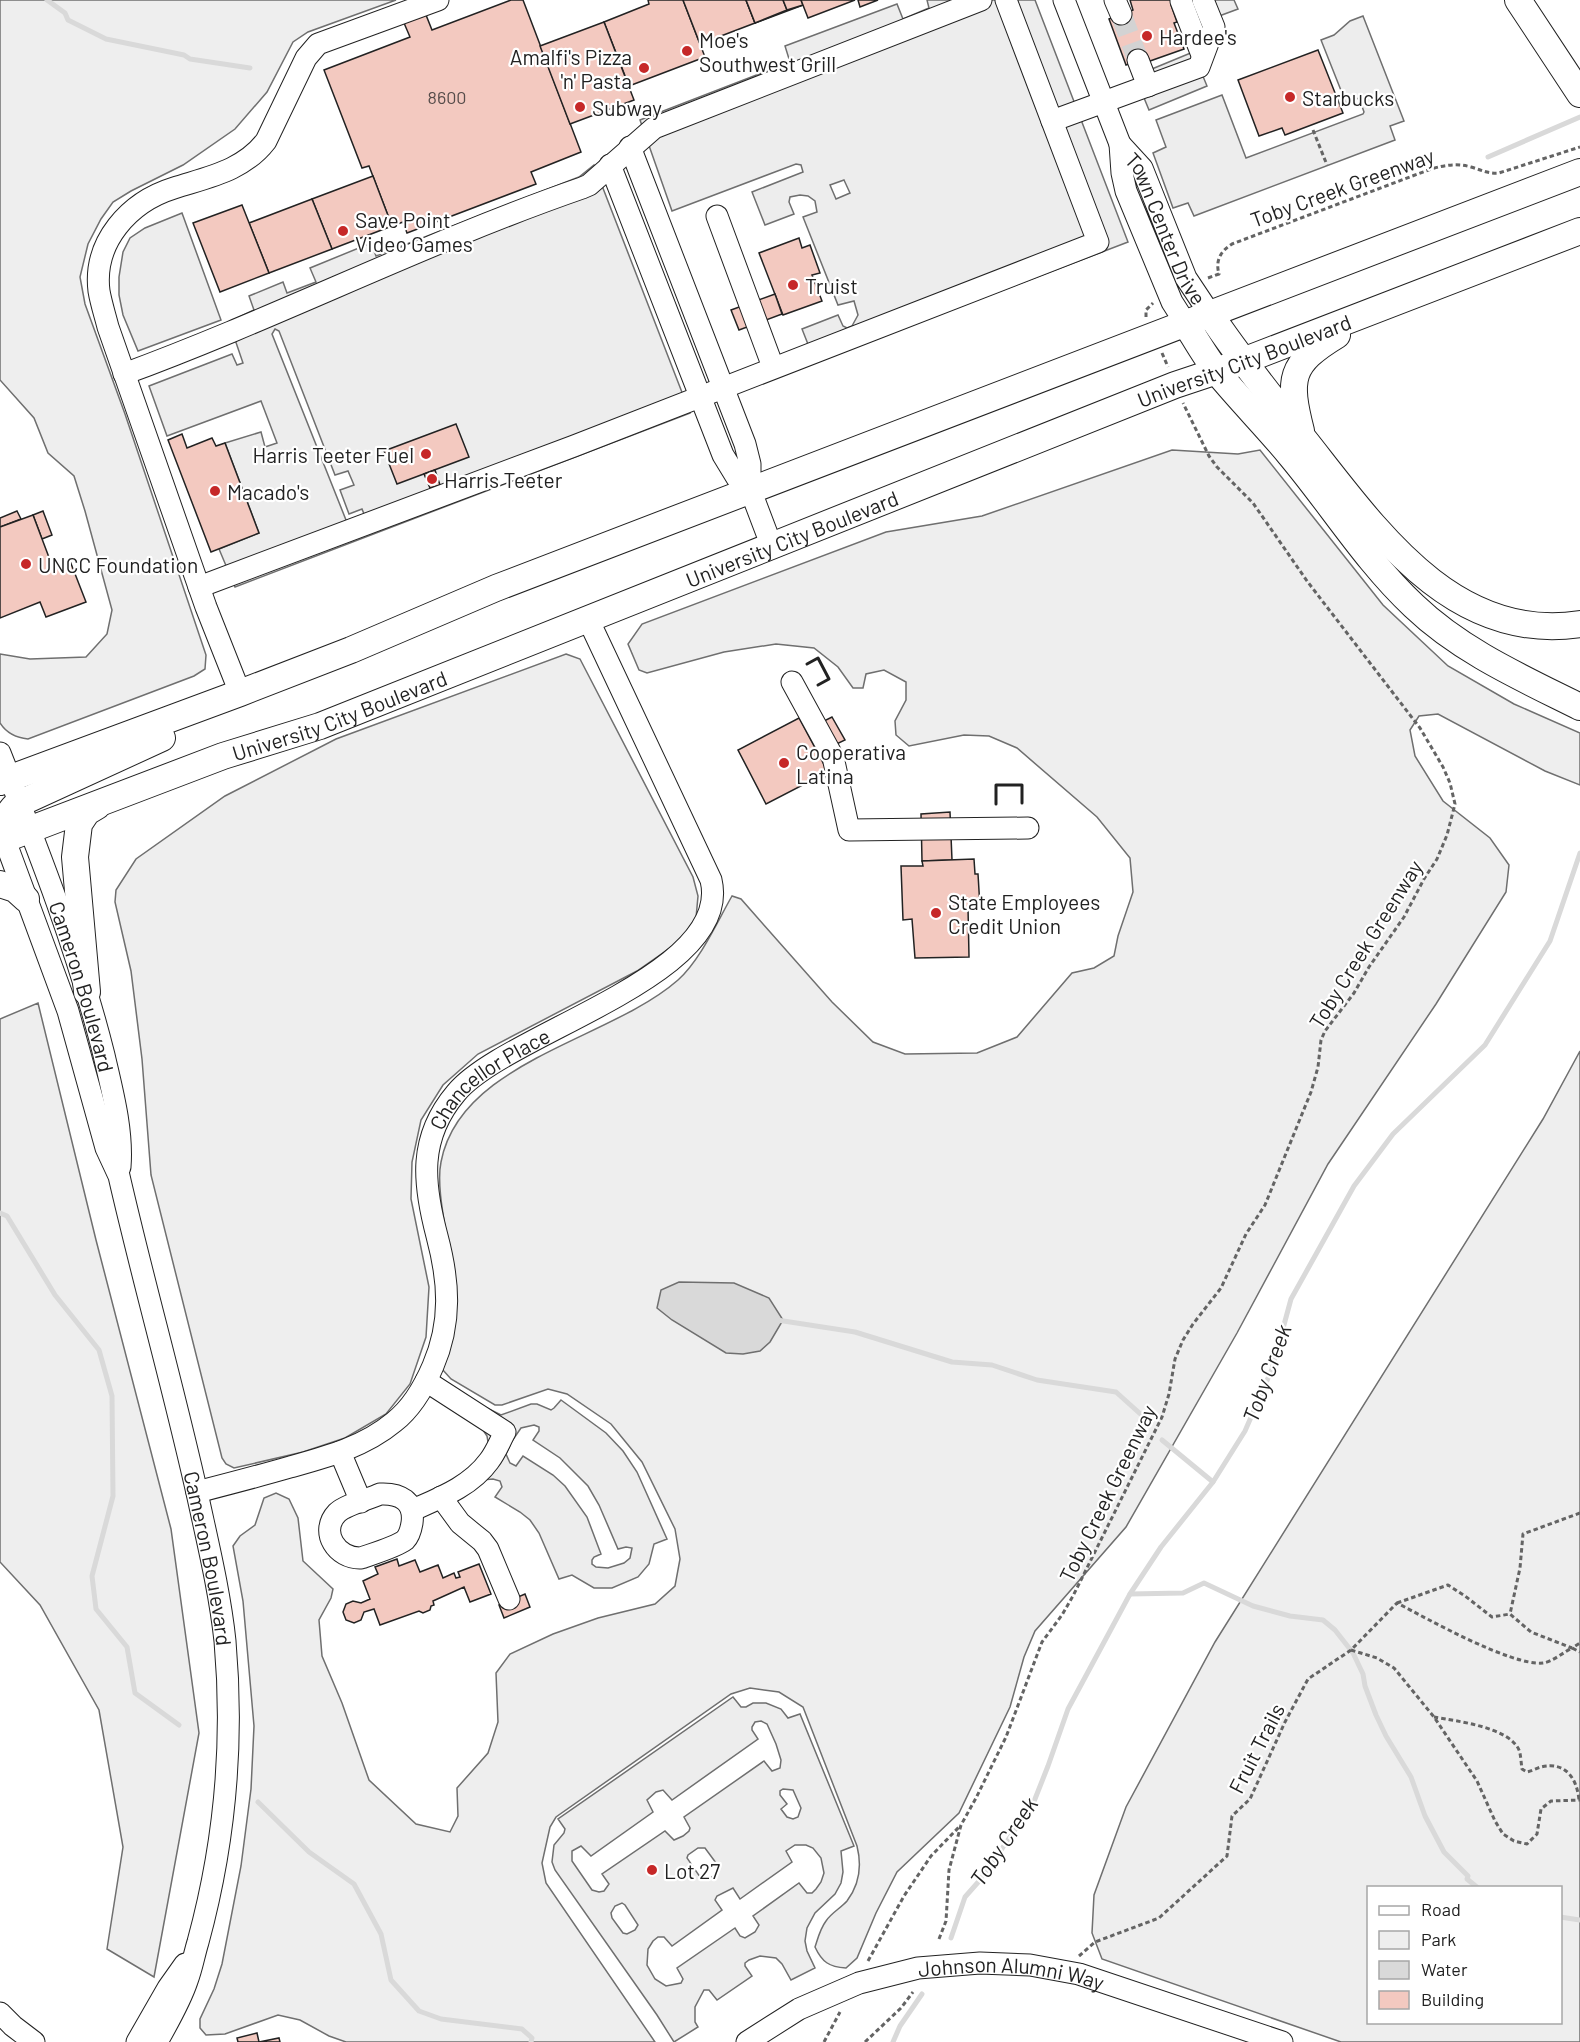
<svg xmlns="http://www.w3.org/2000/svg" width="1580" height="2042" font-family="Barlow,sans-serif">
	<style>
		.green { fill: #eee; stroke: #6f6f6f; stroke-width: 1.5; fill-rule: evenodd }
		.parking { fill: #ededed; stroke: #6f6f6f; stroke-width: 1.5; fill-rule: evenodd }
		.water { fill: #d9d9d9; stroke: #6f6f6f; stroke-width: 1.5 }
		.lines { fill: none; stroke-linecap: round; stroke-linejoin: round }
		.stream { stroke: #d9d9d9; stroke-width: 5 }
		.building { fill: #f3c9c0; stroke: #222; stroke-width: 1.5 }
		.minor-tunnel { stroke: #d3d3d3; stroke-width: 21; stroke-dasharray: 21 10; stroke-linecap: butt }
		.minor-casing { stroke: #222; stroke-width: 23 }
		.major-casing { stroke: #222; stroke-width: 28 }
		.path { stroke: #646464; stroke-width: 3; stroke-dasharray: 4.5 3; stroke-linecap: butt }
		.minor { stroke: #fff; stroke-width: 21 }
		.major { stroke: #fff; stroke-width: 26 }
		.wall { stroke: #222; stroke-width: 3 }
		.poi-dot { fill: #c62828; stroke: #fff; stroke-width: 2 }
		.labels { text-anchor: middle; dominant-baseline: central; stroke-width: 4.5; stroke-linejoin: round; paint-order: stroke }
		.number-label { font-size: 18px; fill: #564c4a }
		.poi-label { font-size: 21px; fill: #222; stroke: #fff; text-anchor: start }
		.street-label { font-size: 21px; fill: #222; stroke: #fff }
		.water-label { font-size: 22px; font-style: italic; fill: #222; stroke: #fff }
	</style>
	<rect width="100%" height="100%" fill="#fff"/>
	<!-- green -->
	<g class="green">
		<path d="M0,0h396l-88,32 -15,10 -26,50 -32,37 -52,36 -52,26 -18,11 -12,17 -13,25 -8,33 5,27 40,110 81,241 -1,14 -11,7 -166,63c-12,-1 -21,-5 -28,-16v-69l30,5 56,-2 21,-23 5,-24 -27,-99 -11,-35 -26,-23 -14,-35 -34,-38z"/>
		<path d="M1172,450l66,4 22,-4 123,155 65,61 66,38 66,29v52l-35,-14 -107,-57 -19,2 -9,14 5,26 28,45 47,37 19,27 -3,27 -70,112 -108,160 -91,169 -111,194 -91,104 -11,26 -14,50 -51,106 -62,59 -21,41 -19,45 -11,10c-17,-1 -24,-6 -31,-21 3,-9 5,-18 11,-26 5,-8 15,-13 21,-20 13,-17 15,-35 10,-55l-54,-139 -24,-15 -29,-4 -19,6 -175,123 -6,10 -8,36 4,20 109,159h-309l-17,-6 -29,-16 -22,-5 -53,19 -19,1 -6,-7v-9l14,-30 8,-25 19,-98 10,-77 3,-63 -11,-125 -10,-55 7,-10 15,-11 9,-27 12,-5 13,6 9,19 5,43 30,28 -2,9 -12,22 3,36 20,47 27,77 47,44 34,8 8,-16 -1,-28 31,-35 10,-31 -2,-49 14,-19 43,-20 45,-16 57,-14 20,-18 5,-27 -5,-30 -33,-67 -31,-38 -44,-30 -19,-5 -46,16h-7l-44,-26 -9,-10c3,-21 5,-42 7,-63 2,-10 4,-21 3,-32 -2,-31 -17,-83 -11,-112 19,-101 169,-122 237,-182 23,-21 39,-58 54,-84l9,3 91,103 41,40 32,12 72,-1 40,-16 55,-64 22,-5 20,-12 4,-20 15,-44 -3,-34 -33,-41 -80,-69 -28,-12 -25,-1 -55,11 -13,-11 -1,-14 11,-21v-18l-22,-12 -18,4 -3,14h-10l-15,-21 -24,-19 -38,-4 -52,8 -77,21 -8,-3 -11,-26 14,-20 244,-92 96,-16z"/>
		<polygon points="566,654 580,659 693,877 698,896 696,918 680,941 637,971 478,1054 443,1085 421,1120 412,1162 411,1199 429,1287 426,1337 410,1384 386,1414 345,1438 303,1452 234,1468 226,1464 222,1458 151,1175 142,1059 131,971 115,902 116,890 136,859 225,796 336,739"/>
		<polygon points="38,1003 96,1240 171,1529 199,1733 154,1977 107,1949 123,1847 99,1710 40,1605 0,1562 0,1019"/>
		<path d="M1580,1051v991h-239l-239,-83 -10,-26 2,-38 32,-88 89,-165 328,-523zM1368,1888h192v134h-192z"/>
	</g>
	<!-- parking -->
	<g class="parking">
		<path d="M927,0h108l93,242 -313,120 -13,-33 36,-14 5,11 4,2 5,-2 6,-11 -4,-14 -16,4 -35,-88 14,-5 -2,-11 -7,-5 -8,-1 -10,2 -1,5 5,12 -29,11 -13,-33 51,-20 -2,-7 -5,-1 -124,47 -32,-91 150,-58 -5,-16 112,-42 6,15 26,-11zM844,180l6,13 -14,6 -6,-14z"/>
		<polygon points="1195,0 1234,0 1238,9 1203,22"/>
		<polygon points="1363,16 1404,121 1390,126 1395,140 1194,216 1188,203 1173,208 1153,153 1166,147 1156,120 1222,95 1246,158 1363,114 1364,112 1359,98 1346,103 1321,40 1334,35 1350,21"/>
		<polygon points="1193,52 1207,86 1149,110 1135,76"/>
		<path d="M594,165l96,248 -455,174 -16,-38 40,-16 -34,-90 36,-11 4,15 12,-4 -16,-42 -94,35 -18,-50 83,-32 5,11 6,-2 -14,-41 25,-12 -5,-14 34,-14 4,11 29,-11 -6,-14 61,-25 5,13 203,-79zM275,329l4,2 56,144 13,-4 6,14 -14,5 9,24 13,-5 4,10 -18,6 -76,-191z"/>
		<polygon points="182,213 221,320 138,351 123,315 119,295 119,277 123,252 130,238 145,228"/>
		<path d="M561,1400l45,33 17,18 14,21 30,67 -13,5 -5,20 -11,13 -26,11h-18l-22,-13 -13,4 -20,-46 -9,-13 -10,-8 -25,-15 7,-10 -2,-6 -7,-2 -11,1 6,-38 -1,-6 -4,-6 -7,-6 11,-16 14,7 30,-11h6l14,6 3,-2zM534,1425l5,2v4l-6,9 27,18 28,28 11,19 19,44 8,-2 6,1 -2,10 -6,5 -16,5 -12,-1 -4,-3v-4l2,-3 7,-3 -14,-37 -22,-31 -12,-11 -30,-19 -7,10 -6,-3 -4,-9 6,-13 9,-13z"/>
		<path d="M733,1697l8,10h5l7,-4h13l15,6 7,9 12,-4 54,132 -13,5 2,21 -2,11 -6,11 -20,19 -8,15 -2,13 2,10 8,17 -24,12 -9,-16 -6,-6 -16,-2 -11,4 -4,3v3l7,10 -35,24 -8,-10h-5l-9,17v15l3,5 -24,15 -17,-27 -102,-145 -3,-8 2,-17 10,-12 1,-4 -7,-10zM761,1721l6,3 9,20 5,16 -1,8 -8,3 -8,-10 -80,56 6,11 -1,3 -6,5 -9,4 -9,-9 -63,43 7,10 -5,7 -5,1 -7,-2 -20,-29v-10l9,-5 10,10 62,-44 -6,-12 9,-8 7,-2 9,10 86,-61 -6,-9v-3l3,-5zM783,1789l10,1 8,18 -3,9 -5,2 -6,-2 -6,-8 6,-5 -7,-9v-4zM795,1845h11l7,3 8,10 3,15 -3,9 -5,7 -4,4h-5l-8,-10 -46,33 6,9 -4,7 -10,6 -5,-2 -5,-8 -58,40 6,11 -2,4 -15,3 -11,-7 -8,-14 1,-16 5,-8 5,-4h6l8,9 50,-36 -7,-10 2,-4 16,-8 7,11 52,-37 -6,-11zM698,1848h7l14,19 -1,6 -11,7 -7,-3 -13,-19 1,-3zM622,1903l3,2 13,20 -3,5 -8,4 -4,-1 -11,-15 -1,-5 4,-7z"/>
	</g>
	<!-- water -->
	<polygon class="water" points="679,1282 734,1283 769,1298 783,1320 770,1342 760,1351 743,1354 726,1353 672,1320 657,1308 661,1290"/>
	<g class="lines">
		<!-- stream -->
		<g class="stream">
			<polyline points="47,0 65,13 68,20 106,39 184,55 190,59 250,68"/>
			<polyline points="1488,157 1580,117"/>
			<polyline points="0,1213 7,1216 55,1295 99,1350 112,1396 113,1496 92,1576 96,1609 127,1647 135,1693 179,1725"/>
			<polyline points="777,1320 855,1332 952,1362 992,1365 1037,1380 1116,1392 1146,1419"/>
			<polyline points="1162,1440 1213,1482"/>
			<polyline points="1130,1594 1183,1593 1204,1583 1253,1606 1290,1616 1323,1620 1335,1630 1353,1653 1363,1674 1365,1686 1376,1715 1386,1736 1411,1777 1425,1816 1444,1852 1468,1876 1467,1879 1478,1888"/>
			<polyline points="258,1802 309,1852 354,1884 381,1934 391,1980 419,2011 441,2019 522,2029 532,2038 531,2042"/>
			<polyline points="1560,1917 1580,1920"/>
			<polyline points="951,1938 965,1897 980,1880 1033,1804 1048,1766 1068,1709 1130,1594 1161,1547 1213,1482 1245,1431 1272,1369 1291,1299 1354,1186 1393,1134 1485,1045 1550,941 1580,853"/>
			<polyline points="893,2042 900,2026 922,1994"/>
		</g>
	</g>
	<!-- building -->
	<g class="building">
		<polygon points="511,0 523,0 581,152 531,172 536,184 407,233 403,222 392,226 369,166 362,168 324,70 410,37 404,23 426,15 432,30"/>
		<polygon points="648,0 683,0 705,57 629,86 604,22 649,4"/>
		<polygon points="683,0 746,0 755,23 700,44"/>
		<polygon points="746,0 801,0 803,5 755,23"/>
		<polygon points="746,0 783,0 787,10 755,23"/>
		<polygon points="783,0 801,0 803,5 787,10"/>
		<polygon points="801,0 855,0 808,18"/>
		<polygon points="858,0 878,0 860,7"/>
		<polygon points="1130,0 1184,0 1171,5 1177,22 1174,23 1184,49 1150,61 1148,57 1126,65 1109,19 1133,10"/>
		<polygon points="604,22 634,100 570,124 540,46"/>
		<polygon points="1318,50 1343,113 1285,135 1282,128 1259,136 1238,80"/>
		<polygon points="373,176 392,226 332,249 312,199"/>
		<polygon points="312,199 332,249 269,273 249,223"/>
		<polygon points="242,205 269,273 220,292 193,223"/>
		<polygon points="799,238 802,248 810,245 820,273 812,275 822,301 783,315 759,253"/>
		<polygon points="775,294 782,314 739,330 731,310"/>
		<polygon points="456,424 469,457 397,484 384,451"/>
		<polygon points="182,434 187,448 212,438 216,446 225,443 259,533 211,552 168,440"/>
		<polygon points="435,470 440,485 430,488 424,474"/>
		<polygon points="17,511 21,519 0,527 0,518"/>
		<polygon points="43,511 52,535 42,539 33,515"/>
		<polygon points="33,515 53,568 70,561 86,602 46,617 40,602 0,618 0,527"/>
		<polygon points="832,717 845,740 818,753 806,730"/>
		<polygon points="799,718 828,772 766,804 738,750"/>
		<polygon points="950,812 952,860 922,861 921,814"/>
		<polygon points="974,859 975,874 978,874 980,907 968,907 969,957 915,958 912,919 903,920 901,866 923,866 922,861"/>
		<polygon points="397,1559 399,1566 415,1560 420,1572 438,1565 443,1578 454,1573 456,1578 460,1577 458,1572 479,1564 491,1594 470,1602 464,1587 433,1601 434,1605 431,1606 430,1610 423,1613 419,1611 380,1625 374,1609 364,1612 361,1620 354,1623 346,1620 343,1612 346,1604 353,1601 361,1603 370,1599 363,1581 378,1574 375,1567"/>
		<polygon points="525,1594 530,1607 504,1618 499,1605"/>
		<polygon points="257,2033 259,2042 279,2038 280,2042 238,2042 237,2038"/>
	</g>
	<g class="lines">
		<!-- minor-tunnel -->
		<polyline class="minor-tunnel" points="1121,14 1138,60"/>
		<defs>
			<g id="minor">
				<polyline points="1064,0 1120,144"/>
				<polyline points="1115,0 1121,14"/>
				<polyline points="1181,1 1202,55"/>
				<polyline points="1138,60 1148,86"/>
				<polyline points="1052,121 1199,67 1214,27 1203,0"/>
				<polyline points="610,165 723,455 737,478 750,489 750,464 745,444 630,147"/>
				<polyline points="717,216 773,367"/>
				<path id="s1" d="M1186,324l-14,-22 -46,-111 -4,-18 -2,-29 22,24 44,110 24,36"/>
				<path d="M124,374c155,-57 302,-132 458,-186l7,-3 65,-57 327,-128"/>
				<polyline points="750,489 772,547"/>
				<polyline points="199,587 574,446 1098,242 1006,0"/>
				<polyline points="792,682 833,757 849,830 1028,828"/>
				<path d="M240,693l-34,-86 -98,-280c-3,-12 -7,-24 -9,-36 -6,-49 30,-89 75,-103 34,-11 69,-17 92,-47l40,-83 12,-14 120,-44"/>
				<path id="s2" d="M0,753c39,99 78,198 104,302 8,35 19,75 16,112"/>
				<path id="s3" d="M0,827l68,184 38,137 13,28c25,109 56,217 80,326 10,46 21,92 26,139 9,101 0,202 -27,301 -4,13 -6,26 -11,39 -7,21 -19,41 -30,61"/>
				<polyline points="340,1452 361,1502"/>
				<path id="s4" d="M197,1492c31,-8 62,-16 93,-25 36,-10 74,-20 104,-45 18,-14 30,-35 39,-56 19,-44 16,-85 4,-130 -14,-53 -19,-98 19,-143 49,-60 278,-117 255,-213l-123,-261"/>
				<path d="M380,1494c20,-1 35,7 32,29 -1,6 -3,13 -7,17 -9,7 -33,14 -44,18 -24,1 -42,-26 -24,-45 8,-8 32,-14 43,-19z"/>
				<polyline points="441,1497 460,1523 482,1541 488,1549 509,1599"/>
				<path d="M413,1510c27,-12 58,-24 76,-49 7,-9 11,-20 16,-29l-79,-51"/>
				<polyline points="0,2013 13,2026 34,2042"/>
				<polyline points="137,2042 168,1988 185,1964"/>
				<path id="s5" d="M747,2042l52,-33 60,-26 59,-15 62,-5 50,2 49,9 203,68"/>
			</g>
			<g id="major">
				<polyline points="1518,0 1580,94"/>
				<path d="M1210,314c29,44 61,82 93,124 70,88 148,206 277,186"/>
				<path d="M1186,324c10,16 20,34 32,49 23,28 49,54 72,82 42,50 76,106 124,151 47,45 108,72 166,101"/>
				<path d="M1301,431c-13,-52 -12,-67 36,-96"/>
				<polyline points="0,782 240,693 351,650 496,588 1580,172"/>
				<path d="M4,839c-1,-13 2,-25 12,-34l146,-67"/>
				<path id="s6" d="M0,841l223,-85 97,-30 855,-341 42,-14 363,-140"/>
				<polyline points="0,884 15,889 26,899"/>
				<polyline points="87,992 75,857 79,824 87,812 97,806"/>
			</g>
		</defs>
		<!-- minor casing -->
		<use href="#minor" class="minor-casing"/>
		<!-- major casing -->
		<use href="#major" class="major-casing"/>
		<!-- path -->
		<g class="path">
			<polyline points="1313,130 1327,165"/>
			<path d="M1208,278l11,-4c-4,-14 2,-23 13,-30l199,-75c14,-4 26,-6 40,-2 10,3 18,7 28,6l81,-26"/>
			<polyline points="1146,317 1146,310 1153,303"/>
			<polyline points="1162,353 1168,367"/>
			<polyline points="1580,1513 1523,1534 1520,1568 1510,1614 1531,1632 1572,1648 1580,1643"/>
			<polyline points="1397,1603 1448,1585 1465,1596 1492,1617 1510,1614"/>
			<polyline points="1351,1650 1377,1658 1394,1668 1434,1717 1477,1781 1495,1821 1503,1834 1514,1841 1527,1844 1537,1834 1541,1809 1551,1801 1580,1800"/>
			<path d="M1434,1717c22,4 75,10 85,33 2,5 2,13 3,19l5,3c5,-1 10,-4 14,-5 25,-6 36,12 38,33"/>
			<polyline points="939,1939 946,1921 949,1870 961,1825 976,1798 1006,1737 1042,1642 1062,1615 1073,1596 1162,1417 1169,1394 1175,1359 1183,1340 1193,1324 1221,1288 1246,1234 1265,1205 1311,1092 1318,1067 1321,1040 1325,1031 1354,993 1369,967 1404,917 1424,879 1437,859 1447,835 1455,804 1450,783 1443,767 1420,728 1307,581 1253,503 1217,467 1209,456 1183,403"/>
			<path d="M1079,1956l16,-14 64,-24 68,-62 5,-40 18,-17 35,-77 23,-43 43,-29 46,-47c31,16 114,63 146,60 9,-1 21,-11 29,-15l8,4"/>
			<polyline points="868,1961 904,1896 931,1856 960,1826"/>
			<polyline points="824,2042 840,2012"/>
			<polyline points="865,2042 901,2008 913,1992"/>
		</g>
		<!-- minor -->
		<use href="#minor" class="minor"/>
		<!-- major -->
		<use href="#major" class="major"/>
		<!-- wall -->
		<g class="wall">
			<polyline points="807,664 818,658 829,679 818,685"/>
			<polyline points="996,804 996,785 1022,785 1022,803"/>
		</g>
	</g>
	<!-- markers -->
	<g class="poi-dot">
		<circle cx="1147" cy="36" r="6"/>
		<circle cx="687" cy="51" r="6"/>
		<circle cx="644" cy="68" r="6"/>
		<circle cx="1290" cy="97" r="6"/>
		<circle cx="580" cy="107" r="6"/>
		<circle cx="343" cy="231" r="6"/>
		<circle cx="793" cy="285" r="6"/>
		<circle cx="426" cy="454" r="6"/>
		<circle cx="432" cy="479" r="6"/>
		<circle cx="215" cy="491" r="6"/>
		<circle cx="26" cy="564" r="6"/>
		<circle cx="784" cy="763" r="6"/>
		<circle cx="936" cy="913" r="6"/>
		<circle cx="652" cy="1870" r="6"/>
	</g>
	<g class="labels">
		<!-- number labels -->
		<g class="number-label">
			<text x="447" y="97">8600</text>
		</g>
		<!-- poi labels -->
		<g class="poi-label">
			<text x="1159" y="36">Hardee's</text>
			<text x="699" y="39">Moe's<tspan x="699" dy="24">Southwest Grill</tspan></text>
			<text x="632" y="56" text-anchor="end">Amalfi's Pizza<tspan x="632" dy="24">'n' Pasta</tspan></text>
			<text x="1302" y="97">Starbucks</text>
			<text x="592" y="107">Subway</text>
			<text x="355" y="219">Save Point<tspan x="355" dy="24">Video Games</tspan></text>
			<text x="805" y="285">Truist</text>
			<text x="414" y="454" text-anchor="end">Harris Teeter Fuel</text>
			<text x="444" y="479">Harris Teeter</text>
			<text x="227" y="491">Macado's</text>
			<text x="38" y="564">UNCC Foundation</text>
			<text x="796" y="751">Cooperativa<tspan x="796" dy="24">Latina</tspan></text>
			<text x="948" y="901">State Employees<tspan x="948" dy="24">Credit Union</tspan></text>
			<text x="664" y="1870">Lot 27</text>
		</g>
		<!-- street labels -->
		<g class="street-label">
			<text transform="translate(1342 187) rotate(-20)">Toby Creek Greenway</text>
			<text stroke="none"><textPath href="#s1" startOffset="291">Town Center Drive</textPath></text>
			<text stroke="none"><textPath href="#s6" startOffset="1334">University City Boulevard</textPath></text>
			<text stroke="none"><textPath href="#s6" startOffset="848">University City Boulevard</textPath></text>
			<text stroke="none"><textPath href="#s6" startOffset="362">University City Boulevard</textPath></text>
			<text transform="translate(1365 944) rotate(-58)">Toby Creek Greenway</text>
			<text stroke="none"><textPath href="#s2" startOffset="248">Cameron Boulevard</textPath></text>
			<text stroke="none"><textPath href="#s4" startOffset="598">Chancellor Place</textPath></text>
			<text transform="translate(1107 1493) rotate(-64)">Toby Creek Greenway</text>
			<text stroke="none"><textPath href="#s3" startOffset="762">Cameron Boulevard</textPath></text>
			<text transform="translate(1256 1748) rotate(-63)">Fruit Trails</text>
			<text stroke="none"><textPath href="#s5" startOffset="282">Johnson Alumni Way</textPath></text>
		</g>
		<!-- water labels -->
		<g class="water-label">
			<text transform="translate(1266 1373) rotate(-70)">Toby Creek</text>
			<text transform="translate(1003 1841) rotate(-56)">Toby Creek</text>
		</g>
	</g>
	<!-- legend -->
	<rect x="1367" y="1886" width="195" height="138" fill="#ffffff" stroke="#a7a7a7" stroke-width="1.5"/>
	<rect x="1379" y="1906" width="30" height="9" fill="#ffffff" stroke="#a7a7a7" stroke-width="1.5"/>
	<text x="1421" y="1916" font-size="18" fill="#222222">Road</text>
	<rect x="1379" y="1931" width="30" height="18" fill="#eeeeee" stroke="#a7a7a7" stroke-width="1.5"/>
	<text x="1421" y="1946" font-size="18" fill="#222222">Park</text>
	<rect x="1379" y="1961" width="30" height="18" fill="#d9d9d9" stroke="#a7a7a7" stroke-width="1.5"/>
	<text x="1421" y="1976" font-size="18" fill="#222222">Water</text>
	<rect x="1379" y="1991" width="30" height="18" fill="#f3c9c0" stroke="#a7a7a7" stroke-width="1.5"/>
	<text x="1421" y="2006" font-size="18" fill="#222222">Building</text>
</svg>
